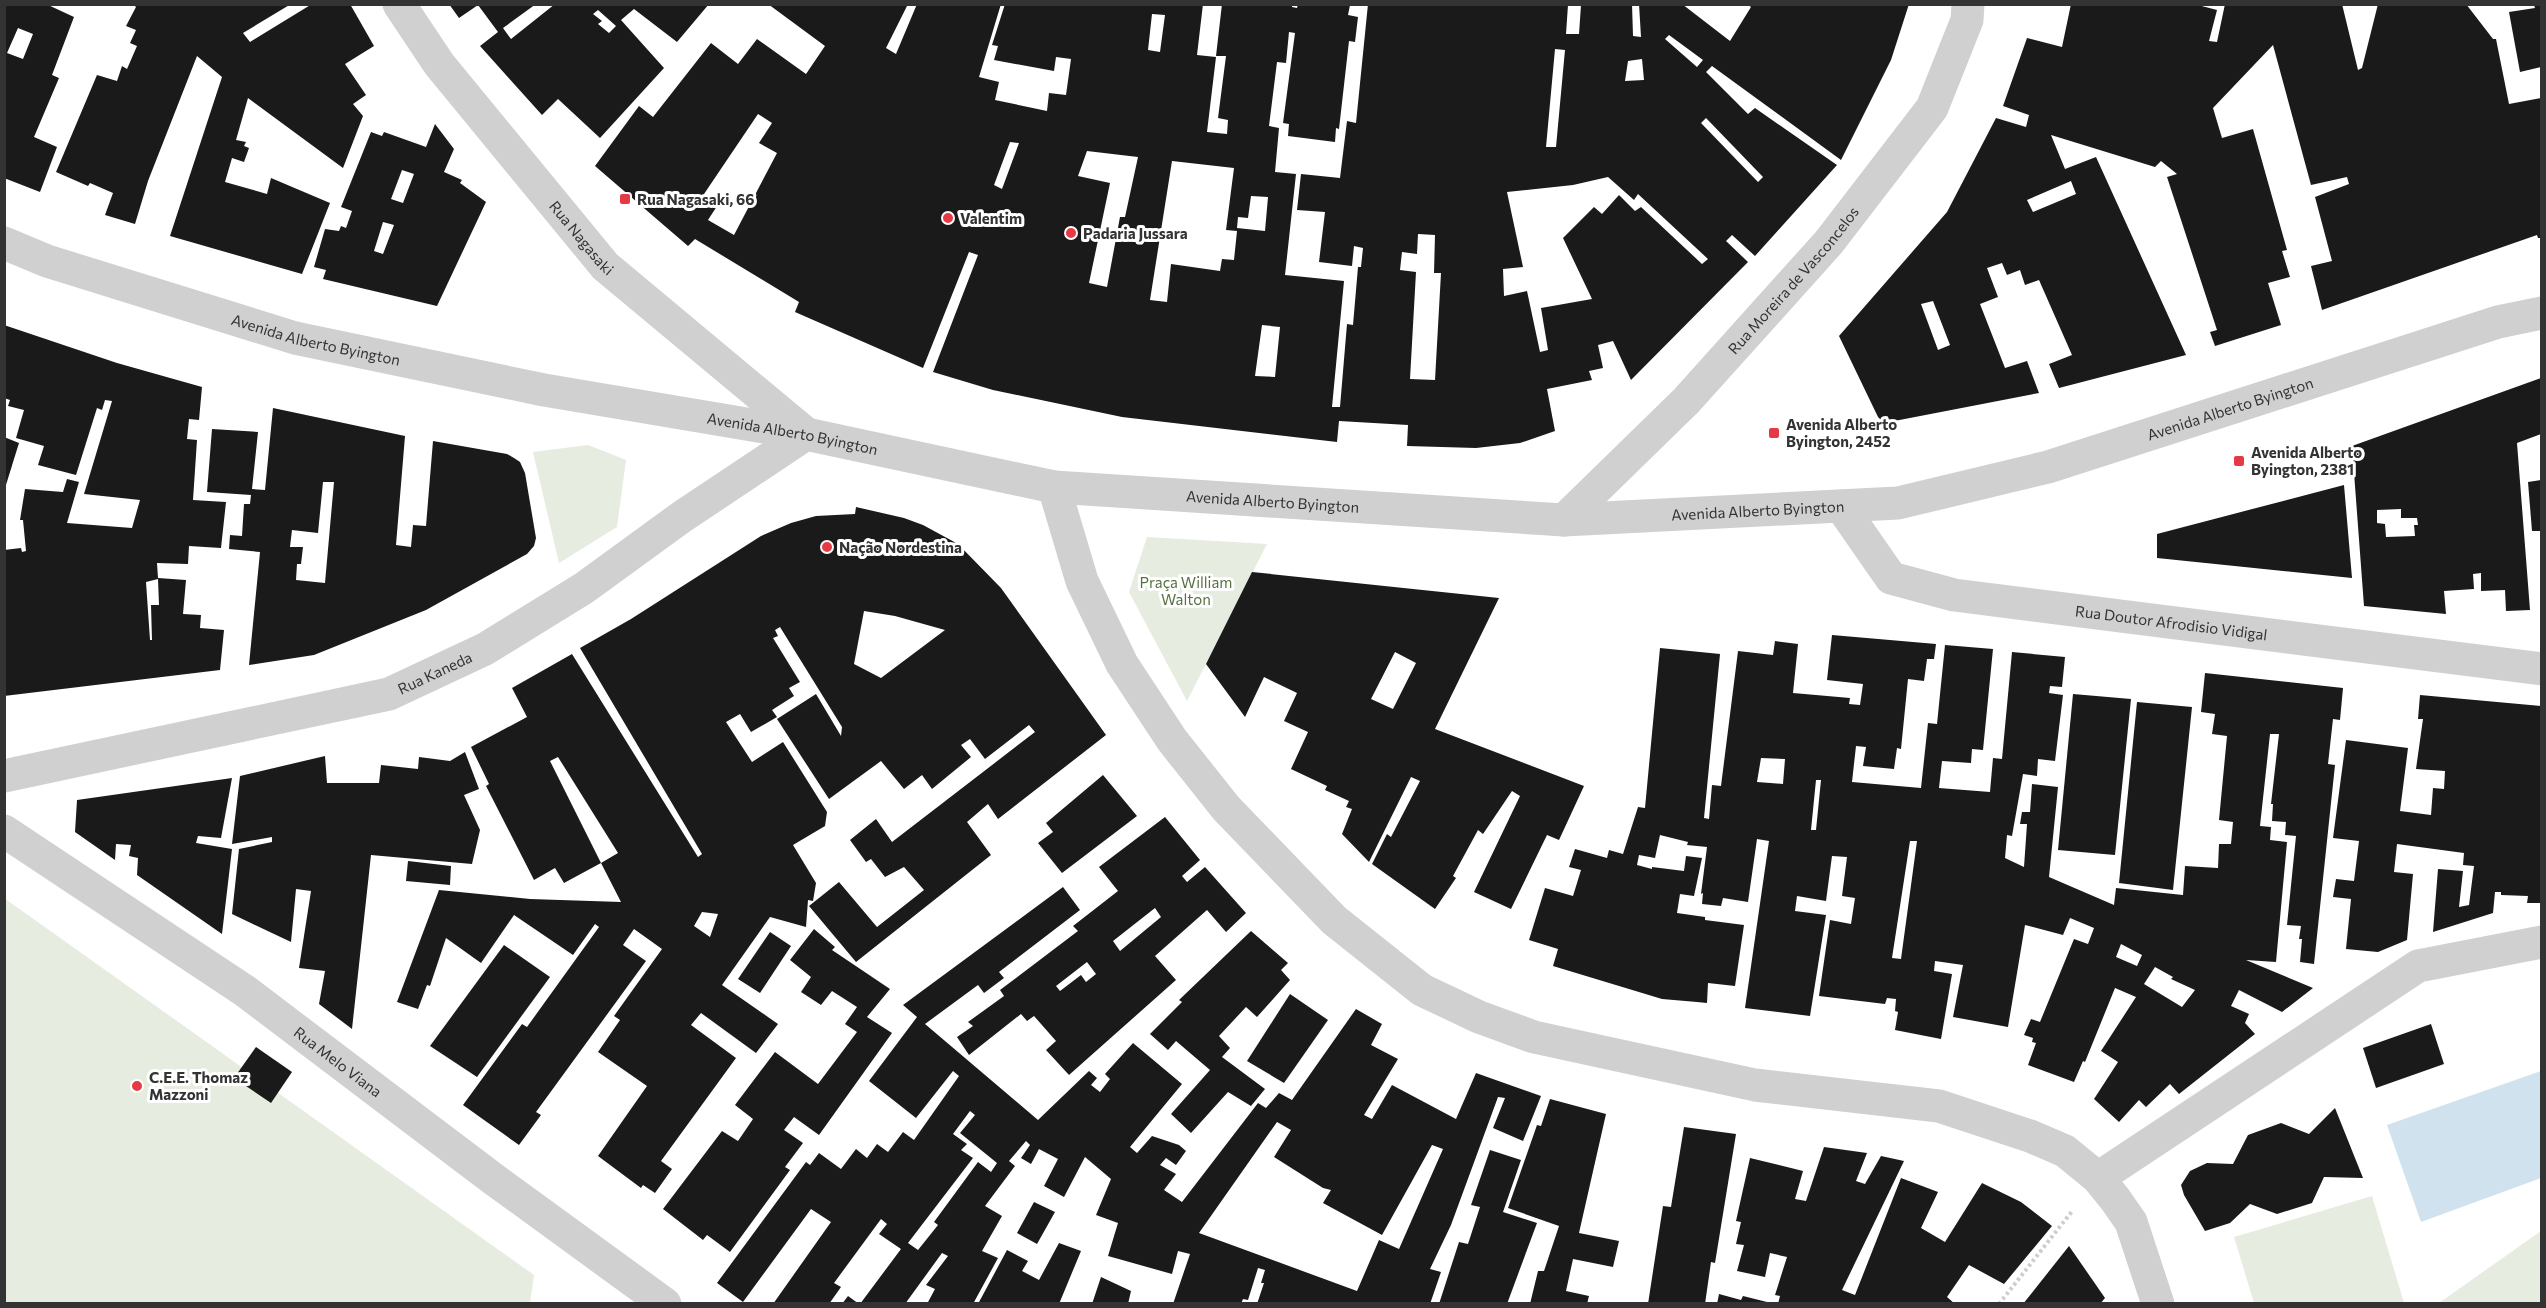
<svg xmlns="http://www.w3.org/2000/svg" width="2546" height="1308" font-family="Commissioner,sans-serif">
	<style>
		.green { fill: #e6ecdf }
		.water { fill: #cfe2ee }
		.building { fill: #1a1a1a; fill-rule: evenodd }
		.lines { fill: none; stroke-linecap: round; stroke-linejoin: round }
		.path { stroke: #cdcdcd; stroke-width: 4; stroke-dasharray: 3 3; stroke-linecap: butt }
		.minor { stroke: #d0d0d0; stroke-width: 33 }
		.poi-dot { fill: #e63946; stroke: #fff; stroke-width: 2 }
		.labels { text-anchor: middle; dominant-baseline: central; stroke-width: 6; stroke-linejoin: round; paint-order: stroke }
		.poi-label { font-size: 15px; font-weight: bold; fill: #333; stroke: #fff; text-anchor: start }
		.street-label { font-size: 15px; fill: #333; stroke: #fff }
		.park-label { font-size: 15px; fill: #56703f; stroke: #fff }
	</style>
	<rect width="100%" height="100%" fill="#fff"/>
	<!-- green -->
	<g class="green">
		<polygon points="588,445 626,460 617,527 559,563 533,452"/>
		<polygon points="1147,537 1267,544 1187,701 1129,592"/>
		<polygon points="4,898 534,1275 530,1303 5,1303"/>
		<polygon points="2372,1196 2404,1303 2254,1303 2234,1237"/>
		<polygon points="2541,1231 2541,1303 2439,1303"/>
	</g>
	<!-- water -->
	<polygon class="water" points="2541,1071 2541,1178 2421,1222 2387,1125"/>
	<!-- building -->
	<g class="building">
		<path d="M4,4h42l28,13 -22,58 7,3 -25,59 23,10 -17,45 -36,-14zM18,28l15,6 -10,25 -16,-6z"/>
		<polygon points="133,4 291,4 243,33 250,42 312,4 350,4 374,46 345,64 366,95 353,104 363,116 343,168 248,98 236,140 246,142 244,146 249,148 244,162 232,158 225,182 267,194 271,178 330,203 302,274 170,236 222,77 197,56 148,181 135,224 105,215 113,193 90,183 88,186 56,172 97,75 117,81 122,66 127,69 137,46 130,43 136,30 126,26 136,7"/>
		<path d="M449,4h87l-33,24 8,11 44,-35h154l-32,38 -43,-33 -13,11 43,48 -64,70 -42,-39 -16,16 -62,-69 18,-14 -20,-27 -19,13zM598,10l18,16 -7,7 -11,-9 4,-3 -9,-7z"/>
		<path d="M768,4h140l-22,44 10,6 21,-50h84l-22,73 20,5 -4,18 52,11 2,-18 17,2 5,-36 -15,-2 -2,14 -60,-11 4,-14 -6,-1 13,-41h198l-6,51 19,2 -9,75 20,2 1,-14 -10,-2 8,-62h-10l6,-52h70v3l5,1 1,-4 52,1 -2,10 10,2 -3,25 -6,-1 -10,88 -3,-1 -1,14 -47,-6 1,-12 -6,-1 12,-90 -6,-1 -3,31 -9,-1 -8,64 10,2 -4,44 21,2 -11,101 59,6 -12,126h8l7,-83 6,1 5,-58h3l2,-19 -9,-2 -2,20 -33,-4 6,-50 -28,-2 4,-36 39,4 7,-57 9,2 12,-119 200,1 -2,29h13l2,-29 51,-1 1,32 8,1 -2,-33h43l48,37 21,-34 -4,-3h162l-18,56 -50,100 -129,-94 -6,6 42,42 7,-6 82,57 -82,91 -23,-21 -6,6 22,21 -117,118 -18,-39 -15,4 5,23 -14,3 3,9 -45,9 8,42 -35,12 -44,5 -69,-2 1,-21 -69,-4 -2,21 -215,-25 -129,-27 -60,-18 45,-117 -9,-3 -46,116 -128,-56 4,-10 -104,-63 -7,7 -93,-80 44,-60 14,11 58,-74 27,21 19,-25 49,35 19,-28zM1152,14l13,1 -5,37 -12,-2zM1669,35l34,25 -6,7 -32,-28zM1555,49l10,1 -9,97h-10zM1642,59l2,21 -19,1 3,-20zM758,114l14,9 -13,20 18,10 -43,82 -26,-15 11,-17 -15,-9zM1706,118l57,59 -5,5 -57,-59zM1010,142l9,1 -17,46 -8,-4zM1087,151l51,6 -13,60h-5l-13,70 -18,-4 21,-100 -32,-7zM1172,161l62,7 -8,62 11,1 -3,29 -12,-1 -2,12 -49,-7 -4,38 -17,-2zM1608,177l26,23 4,-6 70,65 -6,5 -61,-57 -6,4 -16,-16 -17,19 -8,-7 -31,31 29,61 -51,9 7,42 -8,2 -13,-61 -23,5 -1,-27 20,-2 -16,-75 66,-7zM1251,196l17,1 -3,34 -28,-3 1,-11 10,1zM1418,234l17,1 -1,38h7l-6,107 -25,-1 6,-107 -16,-2 2,-18 15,2zM1262,325l18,2 -5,50 -20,-1z"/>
		<path d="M2071,4h123l23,6 -8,31 8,1 8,-38h117l16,66 4,-2 16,-64h88l27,35h3l13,65 32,-6v140h-3l-1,-3 -215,75 -11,-44 21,-5 -17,-64 34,-13 -2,-7 -36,8 -38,-140 -60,63 9,30 31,-9 34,121 -5,1 8,26 -22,6 13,42 -66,21 -5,-14 7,-2 -50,-153 10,-3 -16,-13 -6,6 -104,-32 14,34 31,-12 90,198 -127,33 -10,-24 23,-9 -33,-75 -14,5 -5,-15 -13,5 -5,-12 -15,5 11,29 -18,7 25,64 22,-7 12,32 -155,30 -6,-6 -39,-81 108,-124 49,-94 30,9 3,-12 -26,-9 24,-68 35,9zM2071,181l5,13 -43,18 -6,-12zM1933,301l17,44 -12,5 -17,-46z"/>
		<polygon points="2534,5 2541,5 2541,67 2520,72 2509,12 2535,8"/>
		<path d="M435,124l19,25 -10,23 18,8 -2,3 26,19 -49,104 -114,-27 3,-9 -12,-3 11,-38 14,2 2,-5 5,2 6,-17 -11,-4 30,-75 11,4 2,-4 42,15zM402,170l12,4 -11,29 -12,-4zM383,222l11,3 -11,29 -9,-3z"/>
		<path d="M4,325l113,38 85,24 -3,33 -10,-1 -2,20 10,1 -4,60 33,2 -5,46 -32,-2 -1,18 -31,-1 1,15 28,2 -3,34 18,1 -1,13 24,2 -4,40 -216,26v-146l17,-2 1,4 4,-1 -3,-31h-3l5,-31 38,3 4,-13 12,3 -12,41 65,5 8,-28 -56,-6 28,-93 -7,-1 -3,10 -5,-2 -21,67 -38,-10 6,-19 -28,-8 8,-28 -16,-4 2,-6 -6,-2zM158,579l1,26h-8l1,35h-2l-4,-58z"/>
		<path d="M2541,378v56l-24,9 13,167 -24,1 -1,-21 -24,1v-18l-8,1 1,15 -30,2 2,23 -82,-8 -12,-160zM2401,509v9h16l1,7h-4l1,11 -29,1 -1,-13 -8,-1v-13z"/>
		<path d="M273,408l132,28 -9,109 15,2 2,-22 13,1 7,-85 74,13 7,4 6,4 5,11 11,65 -2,8 -7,8 -101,56 -112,45 -65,10 11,-113 -31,-3 1,-14 12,1 2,-32h6l1,-9 -44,-3 5,-63 46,3 -6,57 13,1zM323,482h11l-9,101 -29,-3 1,-16h4l2,-17h-13l2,-17 26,3z"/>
		<polygon points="4,437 19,443 5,488 4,488"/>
		<polygon points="2541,480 2541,531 2532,531 2528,482"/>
		<polygon points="2344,485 2352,578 2157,558 2157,534"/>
		<path d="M856,507l48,11 19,7 35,19 43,44 105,147 -108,84 -10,-15 -21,18 24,33 -135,107 -47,-56 30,-24 38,45 47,-37 -20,-23 -19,10 -14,-18 -5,3 -16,-22 26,-21 16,23 143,-110 -6,-7 -44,34 -15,-20 -9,6 10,12 -39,32 -10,-14 -18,14 -23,-28 -52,38 -52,-80 39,-25 25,42 1,-9 -62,-100 -5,3 3,6 -5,2 27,44 -11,6 5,8 -22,14 5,7 -26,15 -11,-18 -14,8 26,40 31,-20 44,70 -2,14 -32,19 23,38 -3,18 -5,-1 -2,27 -36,-10 -48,68 56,39 -22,29 -55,-40 -10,12 45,33 -75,103 11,8 -17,24 -12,-8 -2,3 -43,-32 49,-70 -49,-34 22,-32 -6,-4 48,-67 -28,-20 -11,16 23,16 -110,151 5,3 -22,30 -56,-40 59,-81 5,3 72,-100 -4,-3 -22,31 -59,-40 -33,48 -35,-25 -16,48 -3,-1 -9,24 -21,-7 42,-112 91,9 91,3 -20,-39 17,-10 -60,-96 -8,4 51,102 -37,20 -9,-15 -21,12 -48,-94 3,-2 -18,-37 56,-30 -15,-29 60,-34 126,203 4,-3 -122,-206 51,-29 130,-83 30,-13 25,-7 39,-2zM864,611l31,5 50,14 -64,48 -27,-14zM702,912l16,2 -8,23 -16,-11z"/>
		<path d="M1252,572l247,26 -64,131 149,57 -25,54 -12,-5 -36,74 -37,-17 46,-96 -8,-5 -29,43 -5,-4 -25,46 3,2 -21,31 -63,-45 15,-30 4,3 29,-56 -9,-4 -42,85 -27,-28 10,-25 -6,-2 3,-6 -24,-11 2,-4 -36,-17 17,-37 -24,-11 13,-28 -33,-16 -19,40 -39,-53zM1395,652l21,11 -23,46 -22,-10z"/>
		<path d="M1832,635l104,9 -2,15h-7l-3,22 -16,-2 -7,70 -4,-1 -3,21 -31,-3 3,-19 -10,-1 -4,36 69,6 7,-65 9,1 8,-79 48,4 -10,101 -11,-1 -1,14 -29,-2 -3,27 51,4 3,-34 9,1 10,-107 53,5 -3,30 -12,-1 -1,7 14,2 -8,66 -17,-2 -1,17 -14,-2 -11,62 -5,-1 -2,23 19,9 3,-43h-7l2,-12h8l2,-28 26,3 -9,90 65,28 2,-17 67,7 2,-29 33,2 1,-24h12l2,-22 -14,-2 8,-84 -15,-2 3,-20 -14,-2 4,-39 138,15 -3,32 -7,-1 -5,45 7,1 -21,199 -14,-2 2,-23h-3l2,-13 -14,-1 9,-89 -11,-1 1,-13 -14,-1 1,-17h-2l8,-70h-9l-10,92 11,1 -1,13 17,2 -11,120 -30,-2 67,28 -31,24 -43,-22 -8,16 18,8 -4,9 10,11 -76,60 -9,-10 -24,23 -7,-7 -20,22 -25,-23 24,-37 -17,-11 35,-54 -21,-9 -30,74 -2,-1 -9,21 -46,-17 8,-22 -4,-1 1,-4 -9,-3 7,-16 9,3 34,-83 14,5 6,-16 -24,-10 -7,17 -38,-10 -17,102 -55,-10 10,-52 -28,-4 -1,10 18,3 -11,65 -46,-9 3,-18 -3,-1 1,-12 -9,-1 -2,6 -66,-8 11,-76 21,4 4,-26 -13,-2 5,-39 -15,-1 -6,45 -29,-5 -2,15 31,4 -16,101 -65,-8 24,-167 -12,-2 -9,63 -25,-4 -2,8 -19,-2 1,-11 -2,1 6,-47 -20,-2 1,-3 -28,-7 -5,23 -16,-3 -2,10 15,4v-2l32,4 2,-15 16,2 -8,38 -14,-2 -3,19 28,4v3l39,5 -9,61 -27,-3 -1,20 -10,-1 -35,-3 -109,-33 5,-17 -29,-9 16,-52 28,8 8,-26 -12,-3 6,-18 32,9 2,-8 14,4 15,-47 7,1 15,-160 60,6 -16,164 5,1 3,-34 9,1 17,-135 35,4 2,-14 23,3 -5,49 57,5 -1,6 11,1 3,-21 -36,-4zM1761,758l24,1 -2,25 -26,-2zM1816,780h5l-5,50h-5zM1910,841h7l-16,118 -9,-1zM2121,944l21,11 -5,11 -21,-9zM2155,967l18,10 -2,2 24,11 -13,17 -38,-23z"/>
		<polygon points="2073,694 2131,699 2115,855 2058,850"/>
		<polygon points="2420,695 2541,706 2541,903 2527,903 2528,896 2501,895 2501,892 2495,892 2493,913 2433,932 2438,869 2463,871 2459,907 2469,905 2474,866 2463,865 2464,853 2397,844 2394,872 2413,874 2407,940 2378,952 2346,949 2351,899 2333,897 2336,879 2354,881 2359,841 2333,838 2346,740 2408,748 2400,811 2431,815 2433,788 2444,789 2445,771 2416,769 2423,719 2418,719"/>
		<polygon points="2137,702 2192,707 2173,890 2119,883"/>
		<polygon points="465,752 479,789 464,795 480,830 472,864 371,855 352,1029 319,1004 325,971 299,968 311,891 296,889 291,942 232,914 239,849 272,842 272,837 232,844 240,776 325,756 327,783 379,783 381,765 418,769 419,757 450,761"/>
		<polygon points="1103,775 1137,816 1062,873 1038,843 1053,832 1046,823"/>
		<polygon points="232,778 221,838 198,836 196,843 232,849 222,934 137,875 138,858 129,856 131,845 116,844 115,860 75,832 77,800"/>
		<path d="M1165,817l35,43 -18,16 5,6 18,-15 41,46 -20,19 -19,-22 -52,46 21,24 -107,95 -23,-25 10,-9 -22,-25 -7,5 -6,-7 -52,41 -12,-18 16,-11 -5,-4 36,-26 -4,-6 78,-59 -5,-5 45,-35 -19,-24zM1155,908l6,9 -41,34 -7,-10zM1087,962l9,12 -10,8 -5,-7 -21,16 -4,-5z"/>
		<polygon points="408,861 451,866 450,885 406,881"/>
		<path d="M1063,887l17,23 -81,62 5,6 -20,15 -6,-8 -53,39 113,96 51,-49 8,7 -6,7 9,7 10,-13 -5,-5 28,-31 49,41 -52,63 7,6 15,-17 27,9 7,6 -10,14 -10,-7 -6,7 16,9 -12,16 18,12 76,-99 8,5 13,-15 13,7 64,-91 26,15 -11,21 27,14 -34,56 8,4 20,-34 64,34 20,-46 65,23 -18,45 -30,-13 12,-30 -7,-1 -47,128 -21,44 11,3 -11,32h-173l7,-21h-3l4,-13 -7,-2 -10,32 -5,-1 -2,5h-68l17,-50 -12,-3 -6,23 -64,-18 10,-33 -22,-8 15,-36 -26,-22 -21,40 -20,-11 14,-27 -19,-10 -8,15 -10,-6 9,-13 -4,-4 -17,20 6,5 -30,40 17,10 -20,35 16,7 -25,46h-46l8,-15 -9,-4 22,-29 -6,-3 -37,51h-45l41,-55 -22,-15 8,-10 -6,-5 -47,64 7,4 -12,17h-56l58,-82 -20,-13 -68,93 -26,-19 89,-121 4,3 9,-12 22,16 15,-20 11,9 10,-14 11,8 15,-20 11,8 45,-64 -6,-5 -37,47 -47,-37 48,-64 -14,-12zM970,1111l5,4 -15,18 37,30 -6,9 -13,-10 -44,60 4,3 -20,25 -10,-7 65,-85 -12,-8 6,-6 -14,-10zM1277,1122l14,8 -17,27 49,31 8,2 -8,13 59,32 50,-90 11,4 -44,100 -20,-9 -22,51 -158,-58z"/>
		<polygon points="814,929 835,947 832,950 890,989 867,1017 892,1033 819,1135 794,1117 784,1130 803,1143 785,1167 790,1170 730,1252 707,1235 703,1240 663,1209 722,1131 738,1141 753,1119 735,1105 775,1052 818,1084 857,1032 845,1024 857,1007 832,991 821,1005 801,992 811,977 790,960"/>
		<polygon points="1251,931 1288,963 1281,970 1290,980 1257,1017 1246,1007 1219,1036 1230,1048 1222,1057 1265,1089 1251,1106 1228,1092 1191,1133 1171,1114 1210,1070 1176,1041 1168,1050 1150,1034 1182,1002 1179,1000"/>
		<polygon points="770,932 791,946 760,993 738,979"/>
		<polygon points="504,945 550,977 477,1077 430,1046"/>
		<polygon points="1290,994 1328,1020 1284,1083 1247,1061"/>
		<polygon points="2431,1024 2444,1064 2376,1088 2363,1048"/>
		<polygon points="256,1047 292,1072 271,1103 234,1078"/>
		<polygon points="1550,1099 1606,1114 1579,1233 1619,1241 1613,1267 1573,1259 1566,1291 1589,1296 1587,1304 1530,1304 1538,1271 1544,1271 1559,1226 1508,1208 1537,1125 1541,1126"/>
		<polygon points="2335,1108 2363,1178 2324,1177 2312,1203 2277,1214 2250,1204 2230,1223 2205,1231 2184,1195 2181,1185 2190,1171 2207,1163 2233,1164 2248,1135 2281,1123 2309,1134"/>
		<polygon points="1684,1127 1736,1134 1715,1263 1711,1262 1705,1304 1665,1302 1665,1304 1648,1304 1663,1206 1671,1207"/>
		<polygon points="1824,1147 1867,1153 1856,1181 1865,1184 1881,1156 1904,1161 1842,1290 1855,1295 1901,1178 1938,1192 1921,1228 1945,1242 1982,1183 2021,1202 2052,1226 2004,1284 1969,1265 1947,1297 1955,1304 1778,1304 1780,1296 1775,1295 1787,1257 1770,1253 1765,1277 1737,1271 1744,1245 1736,1244 1741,1222 1736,1221 1750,1158 1803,1171 1795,1199 1806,1201"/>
		<polygon points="1490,1150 1521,1160 1503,1212 1537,1223 1507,1304 1439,1304 1459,1242 1468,1244 1480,1207 1471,1205"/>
		<polygon points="1034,1202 1055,1212 1037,1244 1017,1233"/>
		<polygon points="1059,1243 1081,1251 1059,1304 978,1304 1007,1250 1028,1261 1022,1271 1039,1280"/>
		<polygon points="2069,1246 2105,1298 2100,1304 2023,1304"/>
		<polygon points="1101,1277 1131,1291 1128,1304 1092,1304"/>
		<polygon points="1719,1294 1741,1300 1743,1296 1775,1304 1717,1304"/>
		<polygon points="848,1296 859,1304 842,1304"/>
	</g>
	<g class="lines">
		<!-- path -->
		<polyline class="path" points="1999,1304 2073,1210"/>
		<!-- minor -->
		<g class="minor">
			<path id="s1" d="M399,4l40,60 166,202 199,166"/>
			<path id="s2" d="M4,243l43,18 248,77 249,52 262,44 248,53 510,33 334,-17 150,-36 450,-145 44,-9"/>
			<polyline points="1054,487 1082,581 1122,664 1172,740 1226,808 1334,920 1422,990 1479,1017 1534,1037 1755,1085 1939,1106 2030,1136 2065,1151 2098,1178 2115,1199 2131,1222 2158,1304"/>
			<path id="s3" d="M1841,506l50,72 63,17 588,74"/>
			<path id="s4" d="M1564,520l122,-119 143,-159 103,-134 35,-88 1,-16"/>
			<path id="s5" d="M4,776l385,-82 96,-45 99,-61 99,-72 123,-82"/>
			<path id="s6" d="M4,831l241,160 247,187 173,126"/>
			<polyline points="2098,1178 2418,966 2542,942"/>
		</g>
	</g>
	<!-- markers -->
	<g class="poi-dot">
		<rect x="619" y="193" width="12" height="12" rx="3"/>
		<circle cx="948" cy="218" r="6"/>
		<circle cx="1071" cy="233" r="6"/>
		<rect x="1768" y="427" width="12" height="12" rx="3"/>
		<rect x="2233" y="455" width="12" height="12" rx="3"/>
		<circle cx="827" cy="547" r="6"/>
		<circle cx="137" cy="1086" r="6"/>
	</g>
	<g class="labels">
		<!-- poi labels -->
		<g class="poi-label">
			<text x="637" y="199">Rua Nagasaki, 66</text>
			<text x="960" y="218">Valentim</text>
			<text x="1083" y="233">Padaria Jussara</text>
			<text x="1786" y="424">Avenida Alberto<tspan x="1786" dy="17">Byington, 2452</tspan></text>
			<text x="2251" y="452">Avenida Alberto<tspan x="2251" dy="17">Byington, 2381</tspan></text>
			<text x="839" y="547">Nação Nordestina</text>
			<text x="149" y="1077">C.E.E. Thomaz<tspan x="149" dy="17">Mazzoni</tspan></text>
		</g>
		<!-- street labels -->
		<g class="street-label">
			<text stroke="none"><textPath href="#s1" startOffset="297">Rua Nagasaki</textPath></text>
			<text stroke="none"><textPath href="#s4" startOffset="332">Rua Moreira de Vasconcelos</textPath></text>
			<text stroke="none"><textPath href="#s2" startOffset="327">Avenida Alberto Byington</textPath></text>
			<text stroke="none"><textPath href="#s2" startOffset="2271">Avenida Alberto Byington</textPath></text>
			<text stroke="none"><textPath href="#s2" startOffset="813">Avenida Alberto Byington</textPath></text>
			<text stroke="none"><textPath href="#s2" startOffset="1299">Avenida Alberto Byington</textPath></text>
			<text stroke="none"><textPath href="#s2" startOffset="1785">Avenida Alberto Byington</textPath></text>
			<text stroke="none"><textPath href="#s3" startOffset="372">Rua Doutor Afrodisio Vidigal</textPath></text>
			<text stroke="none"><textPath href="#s5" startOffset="444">Rua Kaneda</textPath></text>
			<text stroke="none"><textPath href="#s6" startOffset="406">Rua Melo Viana</textPath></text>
		</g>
		<!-- park labels -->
		<g class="park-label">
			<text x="1186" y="582">Praça William<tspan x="1186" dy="17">Walton</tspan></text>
		</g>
	</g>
	<!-- border -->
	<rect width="2546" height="1308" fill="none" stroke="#333333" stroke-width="12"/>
</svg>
